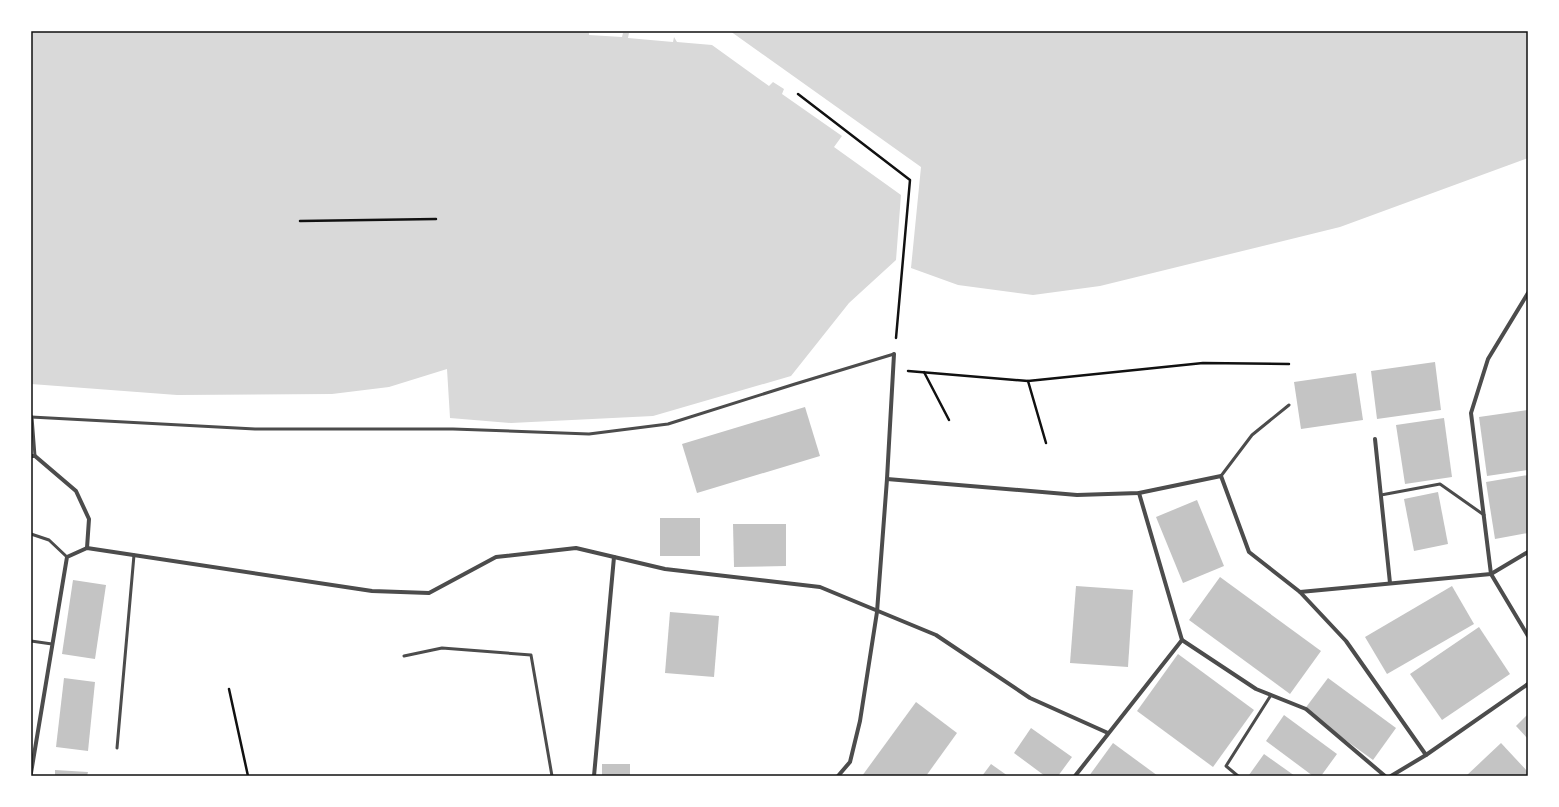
<svg xmlns="http://www.w3.org/2000/svg" width="1559" height="807" font-family="Commissioner,sans-serif">
	<style>
		.water { fill: #d9d9d9 }
		.building { fill: #c4c4c4 }
		.lines { fill: none; stroke-linecap: round; stroke-linejoin: round }
		.path { stroke: #111; stroke-width: 2.5 }
		.service { stroke: #4c4c4c; stroke-width: 3 }
		.minor { stroke: #4c4c4c; stroke-width: 4 }
		.neatline { fill: none; stroke: #111; stroke-width: 1.5 }
	</style>
	<rect width="100%" height="100%" fill="#fff"/>
	<!-- water -->
	<g class="water">
		<polygon points="31,31 589,31 589,35 622,37 623,33 629,33 628,38 673,42 674,37 677,42 712,45 769,86 773,82 784,89 782,94 842,136 834,147 901,195 896,260 849,303 791,376 653,416 511,423 450,418 447,369 389,387 332,394 177,395 31,384"/>
		<polygon points="730,31 1528,31 1528,158 1340,227 1100,286 1033,295 958,285 911,268 921,167"/>
	</g>
	<!-- building -->
	<g class="building">
		<polygon points="1435,362 1441,410 1377,419 1371,371"/>
		<polygon points="1356,373 1363,420 1301,429 1294,382"/>
		<polygon points="805,407 820,456 697,493 682,444"/>
		<polygon points="1528,410 1528,470 1487,476 1479,417"/>
		<polygon points="1444,418 1452,477 1405,484 1396,425"/>
		<polygon points="1528,475 1528,533 1495,539 1486,482"/>
		<polygon points="1438,492 1448,544 1414,551 1404,499"/>
		<polygon points="1197,500 1224,566 1183,583 1156,517"/>
		<rect x="660" y="518" width="40" height="38"/>
		<polygon points="733,524 786,524 786,566 734,567"/>
		<polygon points="1220,577 1321,651 1290,694 1189,620"/>
		<polygon points="73,580 106,585 95,659 62,654"/>
		<polygon points="1076,586 1133,590 1128,667 1070,663"/>
		<polygon points="1452,586 1474,624 1387,674 1365,637"/>
		<polygon points="670,612 719,616 714,677 665,673"/>
		<polygon points="1479,627 1510,674 1442,720 1410,674"/>
		<polygon points="1178,654 1254,710 1213,767 1137,711"/>
		<polygon points="64,678 95,682 88,751 56,747"/>
		<polygon points="1328,678 1396,728 1373,760 1304,710"/>
		<polygon points="916,702 957,733 926,776 862,776"/>
		<polygon points="1528,714 1528,739 1516,726"/>
		<polygon points="1284,715 1337,754 1321,776 1313,776 1266,741"/>
		<polygon points="1031,728 1072,757 1058,776 1045,776 1014,753"/>
		<polygon points="1113,743 1158,776 1089,776"/>
		<polygon points="1501,743 1528,772 1528,776 1466,776"/>
		<polygon points="1264,754 1295,776 1249,775"/>
		<rect x="602" y="764" width="28" height="12"/>
		<polygon points="991,764 1008,776 982,776"/>
		<polygon points="55,770 88,772 87,776 55,776"/>
	</g>
	<g class="lines">
		<!-- path -->
		<g class="path">
			<polyline points="798,94 910,180 896,338"/>
			<polyline points="300,221 436,219"/>
			<polyline points="908,371 1028,381 1203,363 1289,364"/>
			<polyline points="924,372 949,420"/>
			<polyline points="1028,381 1046,443"/>
			<polyline points="229,689 248,776"/>
		</g>
		<!-- service -->
		<g class="service">
			<polyline points="31,417 255,429 453,429 589,434 668,424 795,384 894,354"/>
			<polyline points="32,417 35,456"/>
			<polyline points="1221,476 1252,435 1289,405"/>
			<polyline points="1381,495 1440,484 1484,515"/>
			<polyline points="31,534 49,540 67,557"/>
			<polyline points="31,641 52,644"/>
			<polyline points="404,656 442,648 531,655 552,776"/>
			<polyline points="117,748 134,555"/>
			<polyline points="1238,776 1226,766 1271,695"/>
		</g>
		<!-- minor -->
		<g class="minor">
			<polyline points="1528,293 1488,359 1471,413 1491,574 1528,636"/>
			<polyline points="1375,439 1390,583"/>
			<polyline points="31,456 35,456 76,491 89,519 87,548"/>
			<polyline points="887,479 1077,495 1139,493 1221,476 1249,552 1300,592 1491,574 1528,552"/>
			<polyline points="1300,592 1346,641 1426,755"/>
			<polyline points="1182,640 1256,689 1306,709 1385,776"/>
			<polyline points="31,773 67,557 87,548 372,591 429,593 496,557 576,548 665,569 820,587 936,635 1030,698 1108,733"/>
			<polyline points="594,776 614,557"/>
			<polyline points="838,776 850,762 860,721 877,612 887,479 894,354"/>
			<polyline points="1075,776 1182,640 1139,493"/>
			<polyline points="1391,776 1426,755 1528,684"/>
		</g>
	</g>
	<!-- border -->
	<rect width="1559" height="807" fill="none" stroke="#ffffff" stroke-width="64"/>
	<rect x="32" y="32" width="1495" height="743" class="neatline"/>
</svg>
